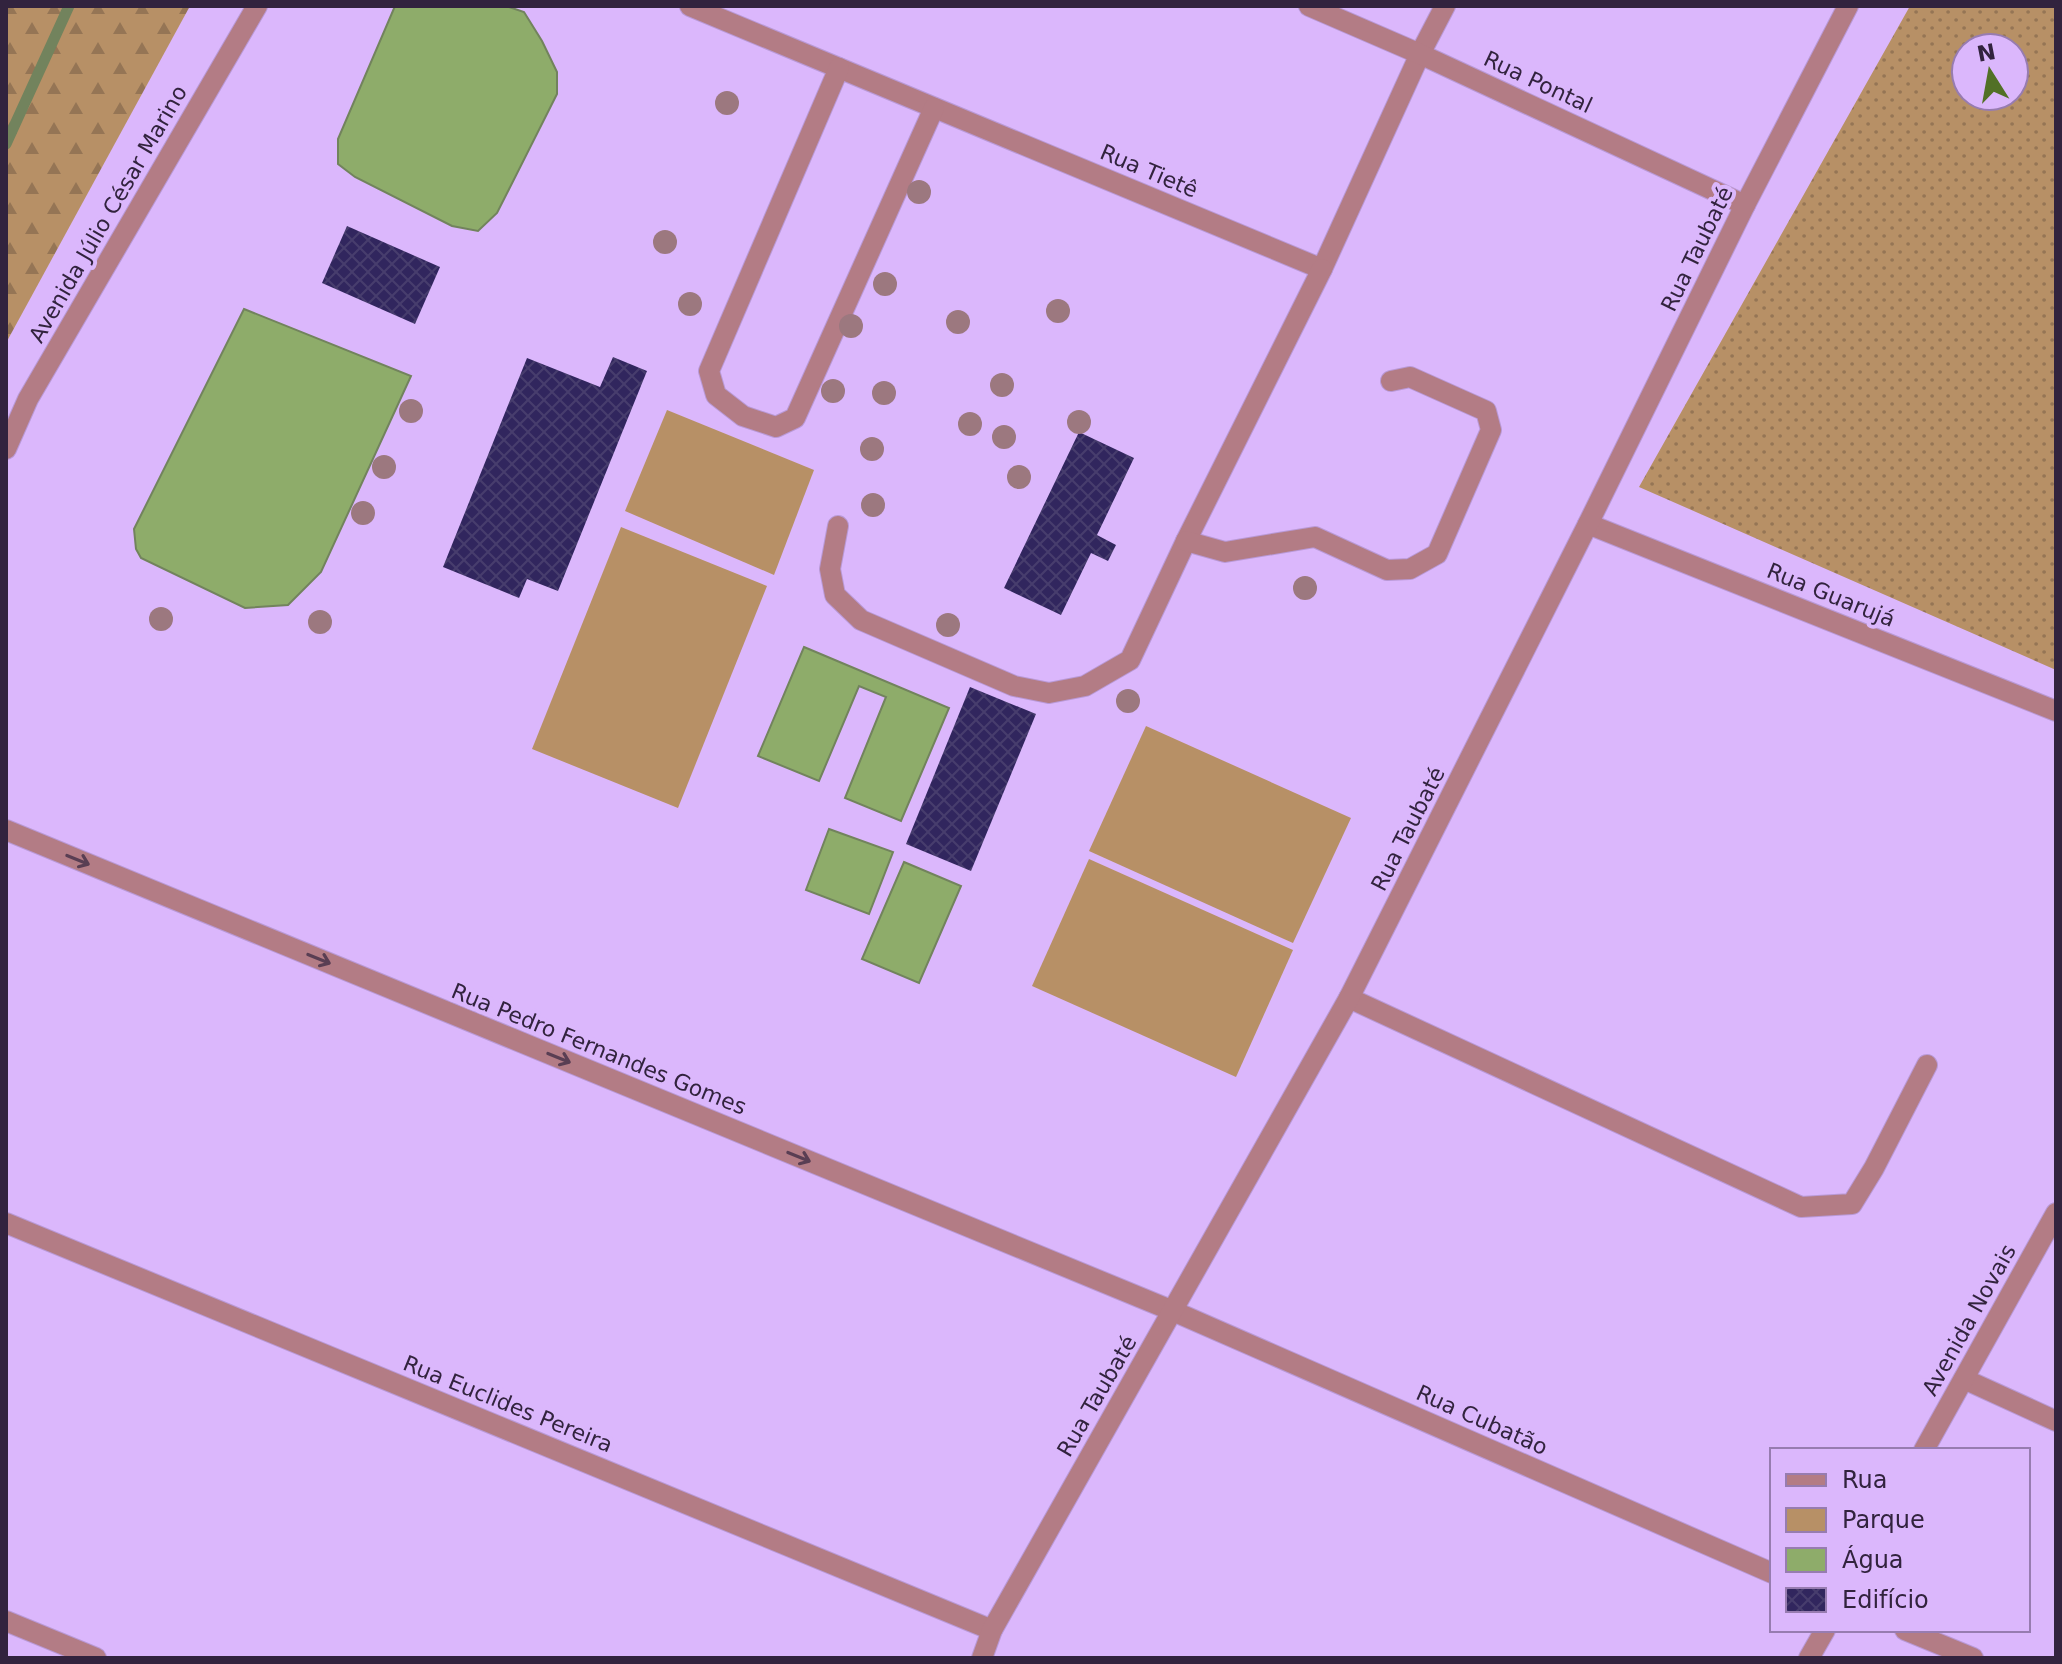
<svg xmlns="http://www.w3.org/2000/svg" width="2062" height="1664" font-family="'DejaVu Sans',sans-serif">
	<style>
		.grass { fill: url(#grass-dots); fill-rule: evenodd }
		.forest { fill: url(#forest-firs) }
		.green { fill: #b79066 }
		.water { fill: #8eac6a; stroke: #72835d; stroke-width: 2 }
		.lines { fill: none; stroke-linecap: round; stroke-linejoin: round }
		.stream { stroke: #72835d; stroke-width: 11 }
		.building { fill: url(#building-cross-hatch) }
		.minor-casing { stroke: #b999d6; stroke-width: 22 }
		.minor { stroke: #b37c85; stroke-width: 20 }
		.tree { fill: #9c787f }
		.oneway { stroke: #593e53 }
		.labels { text-anchor: middle; dominant-baseline: central; stroke-width: 8; stroke-linejoin: round; paint-order: stroke }
		.street-label { font-size: 22px; fill: #32233e; stroke: #dbb7fc }
	</style>
	<defs>
		<pattern id="grass-dots" width="8" height="8" patternUnits="userSpaceOnUse" patternTransform="scale(2)"><rect width="8" height="8" fill="#b79066"/><path d="M2 2h.1M6 6h.1" fill="none" stroke="#957555" stroke-width="1.8" stroke-linecap="round"/></pattern>
		<pattern id="forest-firs" width="22" height="20" patternUnits="userSpaceOnUse" patternTransform="scale(2)"><rect width="22" height="20" fill="#b79066"/><path d="M5 1l3.5 6h-7zM16 11l3.5 6h-7z" fill="#957555"/></pattern>
		<pattern id="building-cross-hatch" width="8" height="8" patternUnits="userSpaceOnUse" patternTransform="scale(2)"><rect width="8" height="8" fill="#31265e"/><path d="M0 0l8 8M0 8l8-8" fill="none" stroke="#473d6d"/></pattern>
	</defs>
	<rect width="100%" height="100%" fill="#dbb7fc"/>
	<!-- grass -->
	<path class="grass" d="M1910,6h146v664l-417,-183zM1966,48h48v48h-48z"/>
	<!-- forest -->
	<polygon class="forest" points="6,6 190,6 6,343"/>
	<!-- green -->
	<g class="green">
		<polygon points="667,410 814,470 774,575 625,511"/>
		<polygon points="621,527 767,586 678,808 532,749"/>
		<polygon points="1146,726 1351,818 1293,943 1089,851"/>
		<polygon points="1089,859 1293,950 1236,1077 1032,986"/>
	</g>
	<!-- water -->
	<g class="water">
		<polygon points="395,6 506,6 524,12 542,41 557,72 557,94 497,213 478,231 452,226 355,177 338,164 338,139"/>
		<polygon points="244,309 411,376 321,572 288,605 245,608 141,558 136,549 134,529"/>
		<polygon points="804,647 949,708 901,821 845,798 886,697 859,686 819,781 758,756"/>
		<polygon points="829,829 893,852 869,914 806,890"/>
		<polygon points="904,862 961,886 919,983 862,959"/>
	</g>
	<g class="lines">
		<!-- stream -->
		<polyline class="stream" points="6,144 69,6"/>
	</g>
	<!-- building -->
	<g class="building">
		<polygon points="347,226 440,267 415,324 322,283"/>
		<polygon points="613,357 647,371 558,591 527,579 519,598 443,567 527,358 600,387"/>
		<polygon points="1079,432 1134,458 1097,535 1116,545 1108,561 1091,553 1061,615 1004,588"/>
		<polygon points="970,687 1036,714 971,871 906,844"/>
	</g>
	<g class="lines">
		<defs>
			<g id="minor">
				<polyline points="690,6 1322,269 1420,54 1445,6"/>
				<polyline points="1309,6 1420,54 1745,205"/>
				<polyline points="839,68 709,371 716,395 743,416 776,427 795,418 934,108"/>
				<polyline points="6,449 28,399 257,6"/>
				<polyline points="1588,524 2056,711"/>
				<polyline points="838,526 830,569 835,595 861,620 1014,686 1049,693 1085,686 1130,660 1186,541 1322,269"/>
				<polyline points="1186,541 1225,552 1315,537 1387,570 1410,569 1437,554 1491,430 1486,411 1410,377 1391,381"/>
				<polyline points="6,830 1173,1311 1772,1573"/>
				<polyline points="1349,998 1801,1207 1852,1204 1874,1168 1927,1065"/>
				<polyline points="6,1223 992,1630"/>
				<polyline points="1964,1379 2056,1421"/>
				<polyline points="1924,1450 2056,1213"/>
				<polyline points="6,1621 96,1658"/>
				<polyline points="1905,1630 1973,1658"/>
				<polyline points="982,1658 992,1630 1349,998 1588,524 1745,205 1848,6"/>
				<polyline points="1809,1658 1825,1630"/>
			</g>
		</defs>
		<!-- minor casing -->
		<use href="#minor" class="minor-casing"/>
		<!-- minor -->
		<use href="#minor" class="minor"/>
	</g>
	<!-- trees -->
	<g class="tree">
		<circle cx="727" cy="103" r="12"/>
		<circle cx="919" cy="192" r="12"/>
		<circle cx="665" cy="242" r="12"/>
		<circle cx="885" cy="284" r="12"/>
		<circle cx="690" cy="304" r="12"/>
		<circle cx="1058" cy="311" r="12"/>
		<circle cx="958" cy="322" r="12"/>
		<circle cx="851" cy="326" r="12"/>
		<circle cx="1002" cy="385" r="12"/>
		<circle cx="833" cy="391" r="12"/>
		<circle cx="884" cy="393" r="12"/>
		<circle cx="411" cy="411" r="12"/>
		<circle cx="1079" cy="422" r="12"/>
		<circle cx="970" cy="424" r="12"/>
		<circle cx="1004" cy="437" r="12"/>
		<circle cx="872" cy="449" r="12"/>
		<circle cx="384" cy="467" r="12"/>
		<circle cx="1019" cy="477" r="12"/>
		<circle cx="873" cy="505" r="12"/>
		<circle cx="363" cy="513" r="12"/>
		<circle cx="1305" cy="588" r="12"/>
		<circle cx="161" cy="619" r="12"/>
		<circle cx="320" cy="622" r="12"/>
		<circle cx="948" cy="625" r="12"/>
		<circle cx="1128" cy="701" r="12"/>
	</g>
	<!-- one-way arrows -->
	<defs><path id="oneway-shaft" d="M-6 0H5M1.5-3L5.5 0L1.5 3" fill="none" stroke-width="1.6" stroke-linecap="round" stroke-linejoin="round" transform="scale(2)"/></defs>
	<g class="oneway">
		<use href="#oneway-shaft" transform="translate(78 860) rotate(22)"/>
		<use href="#oneway-shaft" transform="translate(319 959) rotate(22)"/>
		<use href="#oneway-shaft" transform="translate(559 1058) rotate(22)"/>
		<use href="#oneway-shaft" transform="translate(799 1157) rotate(22)"/>
	</g>
	<g class="labels">
		<!-- street labels -->
		<g class="street-label">
			<text transform="translate(1538 82) rotate(25)">Rua Pontal</text>
			<text transform="translate(1149 171) rotate(23)">Rua Tietê</text>
			<text transform="translate(108 214) rotate(-60)">Avenida Júlio César Marino</text>
			<text transform="translate(1697 249) rotate(-64)">Rua Taubaté</text>
			<text transform="translate(1831 595) rotate(22)">Rua Guarujá</text>
			<text transform="translate(1408 829) rotate(-63)">Rua Taubaté</text>
			<text transform="translate(599 1049) rotate(22)">Rua Pedro Fernandes Gomes</text>
			<text transform="translate(1969 1320) rotate(-61)">Avenida Novais</text>
			<text transform="translate(1097 1396) rotate(-60)">Rua Taubaté</text>
			<text transform="translate(508 1404) rotate(22)">Rua Euclides Pereira</text>
			<text transform="translate(1482 1420) rotate(24)">Rua Cubatão</text>
		</g>
	</g>
	<!-- border -->
	<rect width="2062" height="1664" fill="none" stroke="#32233e" stroke-width="16"/>
	<!-- legend -->
	<rect x="1770" y="1448" width="260" height="184" fill="#dbb7fc" stroke="#977cb0" stroke-width="2"/>
	<rect x="1786" y="1474" width="40" height="12" fill="#b37c85" stroke="#977cb0" stroke-width="2"/>
	<text x="1842" y="1488" font-size="24" fill="#32233e">Rua</text>
	<rect x="1786" y="1508" width="40" height="24" fill="#b79066" stroke="#977cb0" stroke-width="2"/>
	<text x="1842" y="1528" font-size="24" fill="#32233e">Parque</text>
	<rect x="1786" y="1548" width="40" height="24" fill="#8eac6a" stroke="#977cb0" stroke-width="2"/>
	<text x="1842" y="1568" font-size="24" fill="#32233e">Água</text>
	<rect x="1786" y="1588" width="40" height="24" fill="url(#building-cross-hatch)" stroke="#977cb0" stroke-width="2"/>
	<text x="1842" y="1608" font-size="24" fill="#32233e">Edifício</text>
	<!-- north arrow -->
	<g transform="translate(1990 72) rotate(349)"><circle r="38" fill="#dbb7fc" stroke="#977cb0" stroke-width="2"/>
	<path d="M0-6L14 30L0 20L-14 30Z" fill="#527026"/>
	<text y="-12" font-size="22" font-weight="bold" text-anchor="middle" fill="#32233e">N</text>
	</g>
</svg>
